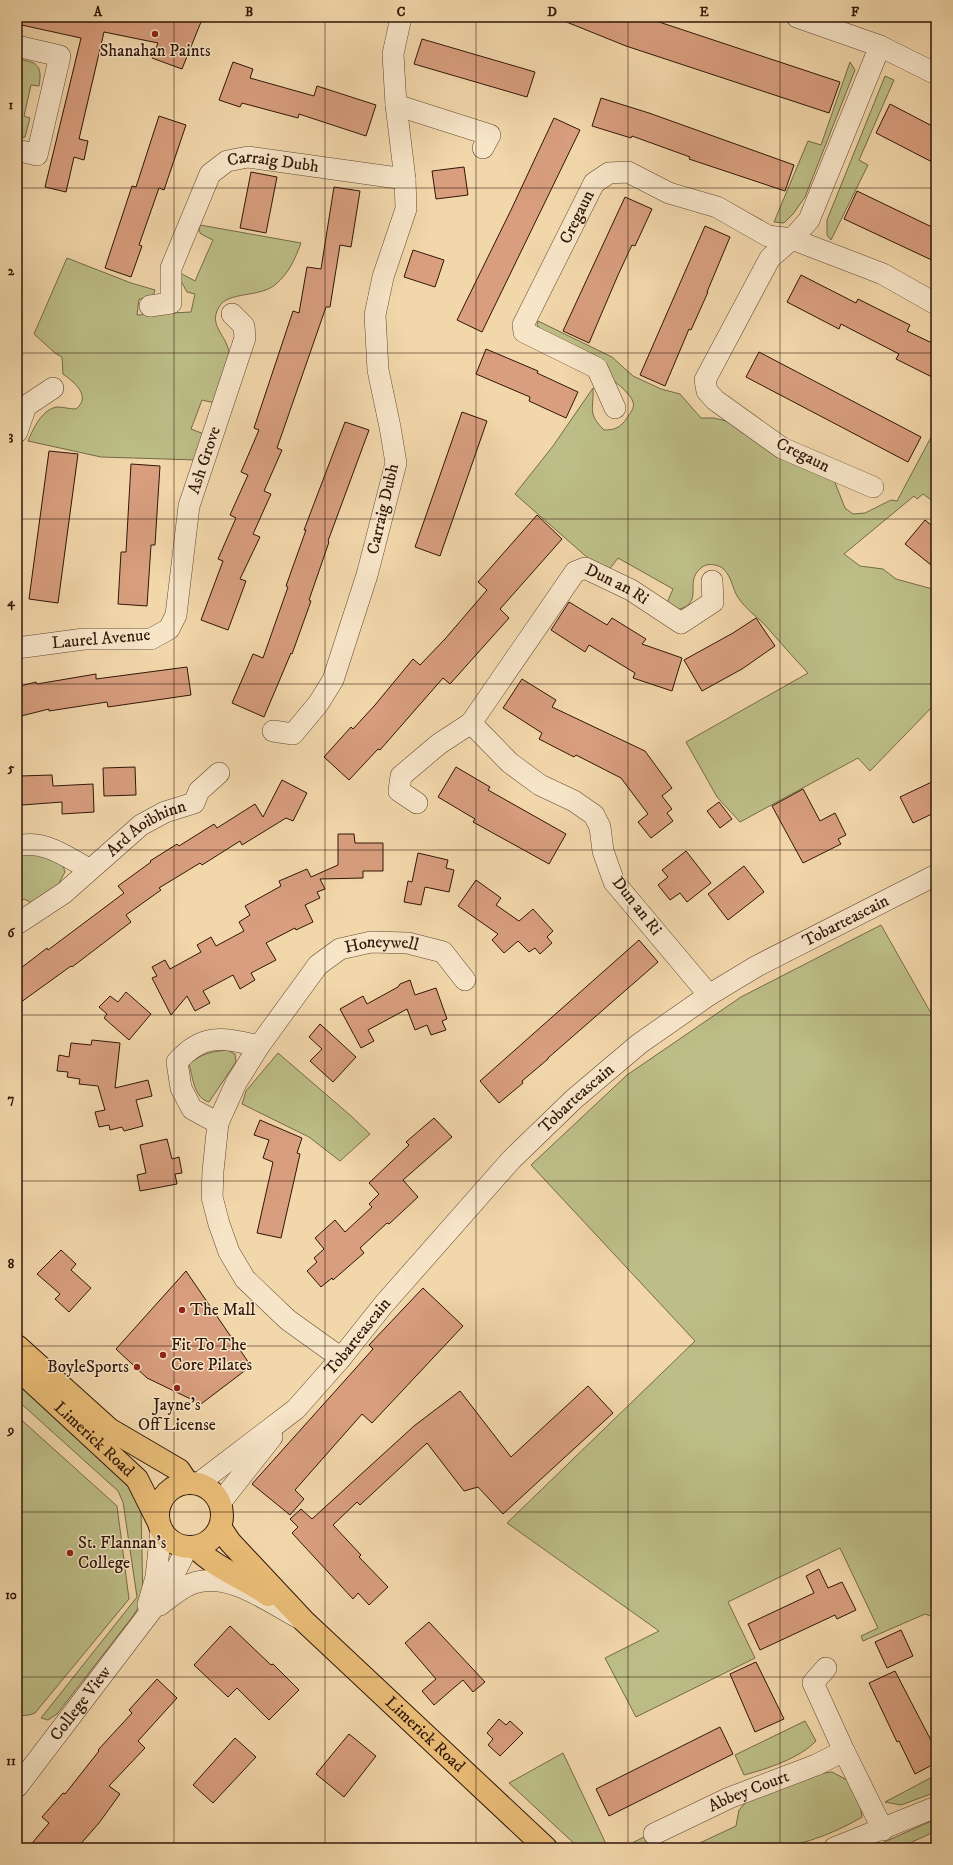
<svg xmlns="http://www.w3.org/2000/svg" width="953" height="1865" font-family="'IM FELL DW Pica',serif">
	<style>
		.green { fill: #bdbe87; stroke: #766a48 }
		.building { fill: #d89e7e; stroke: #301608 }
		.lines { fill: none; stroke-linecap: round; stroke-linejoin: round }
		.minor-casing { stroke: #604631; stroke-width: 22 }
		.major-casing { stroke: #301608; stroke-width: 24 }
		.minor { stroke: #f7e5c8; stroke-width: 21 }
		.major { stroke: #e9bc76; stroke-width: 22 }
		.grid { fill: none; stroke: #301608; stroke-width: 1; stroke-opacity: 0.55 }
		.poi-dot { fill: #8f2418; stroke: #f7e5c8; stroke-width: 1.5 }
		.labels { text-anchor: middle; dominant-baseline: central; stroke-width: 3; stroke-linejoin: round; paint-order: stroke }
		.poi-label { font-size: 17px; fill: #301608; stroke: #f7e5c8; text-anchor: start }
		.street-label { font-size: 17px; fill: #301608; stroke: #f7e5c8 }
		.neatline { fill: none; stroke: #301608; stroke-width: 1.5 }
		.grid-label { font-size: 13px; text-anchor: middle; font-weight: bold; fill: #301608 }
	</style>
	<rect width="100%" height="100%" fill="#f2d7ab"/>
	<filter id="stains"><feTurbulence type="fractalNoise" baseFrequency=".005" numOctaves="4"/><feColorMatrix values="0 0 0 0 .2 0 0 0 0 .09 0 0 0 0 .02 0 0 0 .5 -.17"/></filter>
	<radialGradient id="worn" r=".72"><stop offset=".6" stop-color="#630" stop-opacity="0"/><stop offset="1" stop-color="#630" stop-opacity=".3"/></radialGradient>
	<!-- green -->
	<g class="green">
		<path d="M17,59c19,3 26,5 22,27l-8,-1 -7,31 6,2 -5,19 -7,2z"/>
		<polygon points="850,62 855,70 805,197 793,214 784,223 774,222 808,141 821,145"/>
		<polygon points="885,76 894,80 859,160 868,165 831,240 827,235 827,220"/>
		<path d="M200,225l101,18c-6,16 -12,30 -25,41 -15,14 -49,7 -57,23 -10,17 4,25 9,41 5,12 -9,43 -13,55l-13,-3 -11,29 13,5 -7,26 -96,-3 -73,-16c5,-12 14,-32 29,-34 6,0 13,2 19,2 16,-13 -2,-27 -13,-35l-1,-17 -7,-4 -21,-19 33,-76 64,25 24,7 -2,6 -4,3h-10l-2,16 54,-3 4,-18 -8,-2 -5,-9 -2,-10 15,8 18,-41 -12,-6 -2,-3z"/>
		<path d="M538,321l74,36 21,19 28,13 19,5 21,24h13l16,4 104,58 11,28 8,6 12,-1 26,-13 6,1 39,-73v70l-3,3 -10,-7 -6,5 -3,-3 -70,58 16,12 23,3 13,10 40,11v113l-66,68 -12,-13 -118,64 -23,-25 -31,-55 122,-69c-15,-16 -29,-32 -43,-48 -10,-10 -23,-19 -29,-31 -4,-9 -6,-21 -15,-27 -6,-3 -15,-4 -20,1 -18,14 5,36 -25,42l-9,-7 6,-14 -55,-31 -10,13 -19,-12 -74,-65 38,-48 40,-58c1,22 -6,25 11,42 11,0 16,-2 23,-12 3,-5 8,-10 6,-16 -4,-17 -73,-58 -90,-69l-6,-8z"/>
		<path d="M27,851c14,4 35,5 38,21l-7,13 -26,18 -8,-4 -7,5v-49z"/>
		<polygon points="881,925 936,1022 936,1618 925,1614 863,1641 861,1636 878,1628 840,1548 728,1602 755,1658 636,1717 605,1658 659,1631 507,1523 695,1341 531,1165 627,1075 741,997"/>
		<path d="M227,1050l8,4 1,8 -27,40c-15,-4 -16,-24 -20,-38 14,-11 21,-12 38,-14z"/>
		<polygon points="278,1053 350,1115 370,1134 340,1161 309,1137 242,1104 246,1091"/>
		<polygon points="17,1377 124,1476 141,1508 143,1600 133,1616 57,1714 48,1720 41,1718 137,1597 123,1502 118,1491 17,1400"/>
		<polygon points="17,1416 117,1506 129,1599 35,1713 29,1715 17,1716"/>
		<path d="M805,1721l11,20c-16,17 -49,28 -72,34l-9,-20z"/>
		<polygon points="563,1753 608,1848 579,1848 509,1783"/>
		<path d="M832,1772l19,10 9,19 2,16c-25,15 -54,26 -83,31h-90l47,-22 3,-16 8,-9 70,-27z"/>
		<polygon points="936,1775 936,1792 901,1805 885,1802"/>
		<polygon points="936,1819 936,1831 899,1848 871,1848"/>
		<polygon points="652,1833 669,1848 622,1848"/>
	</g>
	<!-- building -->
	<g class="building">
		<polygon points="18,17 203,17 182,69 152,58 158,43 104,32 79,139 88,141 84,160 74,157 66,192 45,187 81,38 17,24"/>
		<polygon points="554,17 644,17 840,82 829,113 626,46"/>
		<polygon points="422,39 535,72 527,97 414,64"/>
		<polygon points="233,62 253,69 250,78 314,96 317,86 376,105 366,136 299,114 298,118 242,103 240,107 219,100"/>
		<polygon points="601,98 649,113 794,165 785,191 689,159 690,157 632,136 631,138 592,126"/>
		<polygon points="890,104 936,128 936,164 876,133"/>
		<polygon points="159,116 186,125 164,190 159,188 139,245 142,246 131,277 105,268 132,186 136,187"/>
		<polygon points="554,118 580,130 482,332 457,320 511,210"/>
		<polygon points="464,167 468,195 436,199 432,171"/>
		<polygon points="251,172 277,177 266,233 240,228"/>
		<polygon points="334,187 360,191 351,247 340,245 330,307 326,307 277,448 282,450 264,491 271,494 253,534 260,537 240,579 246,581 228,630 201,620 223,561 218,559 236,518 230,515 248,475 241,472 259,430 254,428 293,311 299,313 307,267 321,269"/>
		<polygon points="857,191 936,229 936,262 844,219"/>
		<polygon points="625,197 652,209 635,246 632,245 618,275 589,343 563,331"/>
		<polygon points="705,226 730,237 707,292 708,292 691,330 689,329 665,386 640,375"/>
		<polygon points="413,250 444,260 435,287 404,277"/>
		<polygon points="801,275 856,303 858,299 910,325 907,331 936,345 936,379 896,359 899,354 841,324 839,329 787,302"/>
		<polygon points="486,349 538,371 537,373 578,392 566,418 529,401 530,397 476,374"/>
		<polygon points="759,352 921,437 908,462 746,377"/>
		<polygon points="462,412 487,421 440,556 415,547"/>
		<polygon points="345,422 369,430 328,541 329,542 309,600 311,601 292,654 291,653 264,717 232,703 253,654 263,658 288,587 286,586 306,530 304,530"/>
		<polygon points="49,451 78,454 58,603 29,599"/>
		<polygon points="131,464 160,466 155,545 151,545 147,606 118,604 121,552 126,552"/>
		<polygon points="537,515 562,539 500,609 509,618 450,684 443,678 380,750 378,749 349,780 324,757 351,727 353,729 375,705 413,659 420,665 445,639 487,590 478,582"/>
		<polygon points="925,520 936,529 936,569 905,544"/>
		<polygon points="569,602 607,625 612,618 646,639 642,644 682,658 672,691 633,678 635,673 589,645 585,652 551,630"/>
		<polygon points="756,618 775,646 742,669 702,691 684,660 733,633"/>
		<polygon points="187,667 191,695 108,707 107,702 49,711 49,709 17,717 17,687 36,682 37,684 96,674 96,679"/>
		<polygon points="522,679 556,700 552,707 645,751 672,788 662,796 672,809 667,813 673,821 651,838 638,822 648,814 621,778 576,755 574,757 539,739 542,733 503,708"/>
		<polygon points="135,767 136,795 104,796 103,768"/>
		<polygon points="456,767 490,787 488,790 566,834 549,864 473,822 475,819 438,797"/>
		<polygon points="52,775 53,786 93,784 94,812 62,814 62,802 22,805 20,776"/>
		<polygon points="282,780 307,793 293,821 286,818 242,845 240,841 202,865 200,863 159,888 161,890 126,915 131,922 72,967 71,966 17,1005 17,971 47,948 48,950 124,893 118,886 151,862 150,861 177,844 179,846 214,824 217,828 255,804 263,817"/>
		<polygon points="936,780 936,812 913,823 900,797"/>
		<polygon points="803,789 820,821 835,813 846,835 838,839 841,844 803,863 772,806"/>
		<polygon points="719,802 732,819 720,828 707,811"/>
		<polygon points="338,834 354,834 355,843 383,843 383,871 363,871 363,878 320,879 325,889 317,892 320,898 305,905 313,922 296,930 295,928 266,943 276,960 251,973 255,980 240,989 233,975 203,991 210,1003 195,1011 187,996 171,1015 152,978 157,976 152,967 165,960 170,969 201,952 197,945 211,937 216,946 244,931 239,922 250,915 245,906 281,886 279,881 307,869 311,877 338,865"/>
		<polygon points="686,851 711,883 687,902 680,893 670,900 658,885 668,877 662,870"/>
		<polygon points="418,853 448,860 446,868 454,870 449,892 425,887 421,905 404,902 408,881 412,882"/>
		<polygon points="744,866 764,892 728,920 708,894"/>
		<polygon points="476,880 501,898 496,905 519,921 533,909 553,931 547,937 552,943 540,954 535,948 529,952 518,941 504,953 492,940 498,934 458,906"/>
		<polygon points="639,940 658,962 548,1058 548,1059 522,1081 523,1083 499,1103 480,1081"/>
		<polygon points="410,980 415,995 436,988 447,1019 442,1021 446,1030 431,1035 427,1025 415,1030 407,1009 368,1030 374,1041 361,1048 340,1009 363,996 367,1004 398,987 400,984"/>
		<polygon points="126,992 151,1014 129,1040 104,1018 107,1014 99,1007 110,996 118,1002"/>
		<polygon points="320,1024 356,1057 333,1082 310,1061 322,1049 309,1037"/>
		<polygon points="92,1040 120,1043 115,1088 148,1080 152,1096 136,1100 143,1126 124,1131 122,1127 110,1130 109,1125 99,1127 95,1112 105,1110 98,1086 79,1084 80,1079 67,1077 68,1072 57,1071 59,1055 69,1057 71,1043 91,1045"/>
		<polygon points="434,1118 452,1137 403,1180 418,1197 389,1224 387,1223 360,1248 364,1253 333,1280 332,1278 321,1287 307,1271 317,1262 314,1258 324,1249 315,1238 335,1220 345,1232 372,1207 369,1204 379,1194 369,1183 409,1145 406,1142"/>
		<polygon points="260,1120 302,1138 297,1153 300,1154 281,1238 257,1233 273,1162 263,1158 269,1140 254,1135"/>
		<polygon points="167,1139 172,1159 179,1157 182,1173 175,1174 177,1184 140,1191 137,1175 146,1173 140,1145"/>
		<polygon points="61,1250 76,1264 71,1270 91,1288 69,1312 55,1299 60,1294 37,1274"/>
		<polygon points="186,1271 251,1366 201,1404 147,1378 116,1349"/>
		<polygon points="423,1288 463,1326 372,1423 362,1414 295,1490 304,1499 290,1515 252,1484 373,1349 369,1345"/>
		<polygon points="588,1386 613,1413 503,1514 478,1487 464,1491 427,1443 360,1505 357,1502 333,1525 361,1555 359,1557 388,1587 369,1605 358,1593 353,1599 292,1533 298,1527 290,1519 301,1509 312,1519 414,1426 460,1391 511,1457"/>
		<polygon points="819,1569 828,1588 842,1582 856,1610 837,1619 835,1615 760,1650 748,1624 814,1593 806,1576"/>
		<polygon points="429,1622 485,1682 473,1692 463,1680 434,1705 422,1691 436,1679 405,1643"/>
		<polygon points="230,1626 271,1665 273,1664 299,1690 269,1720 237,1688 228,1697 194,1665"/>
		<polygon points="901,1630 913,1656 887,1668 875,1642"/>
		<polygon points="756,1662 784,1719 755,1732 730,1674"/>
		<polygon points="895,1671 936,1750 936,1763 915,1774 899,1741 897,1742 869,1683"/>
		<polygon points="157,1679 177,1698 138,1741 145,1748 109,1786 120,1794 99,1823 77,1848 28,1848 49,1823 42,1817 63,1793 65,1794 99,1751 98,1750 132,1713 129,1710"/>
		<polygon points="499,1719 506,1725 510,1721 523,1733 500,1756 488,1745 493,1739 487,1733"/>
		<polygon points="720,1727 733,1754 609,1816 596,1789"/>
		<polygon points="349,1734 376,1756 344,1797 316,1774"/>
		<polygon points="235,1738 256,1757 213,1803 193,1785"/>
	</g>
	<g class="lines">
		<defs>
			<g id="minor">
				<polyline points="401,17 393,54 396,105 490,135 483,148"/>
				<polyline points="797,17 880,46 936,74"/>
				<polyline points="17,46 60,56 37,155 17,150"/>
				<polyline points="396,105 405,179"/>
				<path id="s1" d="M150,306l21,-3v-35l39,-94 17,-13 21,-4 157,22 1,30 -23,68 -8,38 3,55 12,57 6,36 -29,112 -34,105 -15,24 -25,30 -20,-3"/>
				<path id="s2" d="M615,408l-18,-40 -73,-36 -1,-7 71,-142 15,-10 19,-1 41,21 48,14 51,29 24,3 17,-19 71,-174"/>
				<polyline points="17,432 26,406 53,388"/>
				<polyline points="873,487 782,448 715,400 707,391 705,380 770,258 792,239 883,274 936,304"/>
				<path id="s3" d="M17,648l67,-9h67l18,-10 7,-14 13,-109 56,-168 -1,-12 -12,-12"/>
				<polyline points="417,803 399,791 401,776 439,744 471,723"/>
				<path d="M17,846c27,-7 50,11 72,23"/>
				<path id="s4" d="M17,924l47,-31 77,-68 24,-13 29,-9 5,-12 20,-18"/>
				<path id="s5" d="M709,995l-95,-113 -11,-31 -3,-24 -6,-12 -20,-14 -34,-16 -30,-22 -39,-40 104,-151 10,-4 46,22 50,33 32,-21 -1,-21"/>
				<polyline points="218,1123 236,1083 259,1046"/>
				<path id="s6" d="M341,1358l-53,-38 -43,-41 -16,-27 -10,-28 -7,-27 1,-26 5,-48 -26,-14 -11,-21 -4,-26c26,-30 47,-24 82,-16l59,-81 22,-16 31,-7 37,1 35,9 22,28"/>
				<path id="s7" d="M199,1483l97,-74 45,-51 43,-54 127,-144 63,-61 65,-55 70,-49 48,-29 179,-91"/>
				<polyline points="220,1503 272,1437"/>
				<polyline points="148,1605 156,1577 161,1530"/>
				<path d="M160,1605c9,-7 19,-16 31,-21 37,-14 77,18 108,34"/>
				<polyline points="826,1668 813,1683 844,1751 883,1830"/>
				<path id="s8" d="M17,1787l147,-193 23,-46"/>
				<path id="s9" d="M654,1834l75,-36 87,-33 28,-14"/>
				<polyline points="834,1848 936,1807"/>
			</g>
			<g id="major">
				<polyline points="17,1346 109,1429 179,1470 187,1482"/>
				<path id="s10" d="M17,1368l120,111 21,42"/>
				<circle cx="190" cy="1515" r="32"/>
				<path id="s11" d="M220,1527l10,15 74,79 242,227"/>
				<path d="M195,1547c21,22 50,31 73,48"/>
			</g>
		</defs>
		<!-- minor casing -->
		<use href="#minor" class="minor-casing"/>
		<!-- major casing -->
		<use href="#major" class="major-casing"/>
		<!-- minor -->
		<use href="#minor" class="minor"/>
		<!-- major -->
		<use href="#major" class="major"/>
	</g>
	<!-- grid -->
	<path class="grid" d="M174,17v1831M325,17v1831M476,17v1831M628,17v1831M780,17v1831M17,188h919M17,353h919M17,519h919M17,684h919M17,850h919M17,1015h919M17,1181h919M17,1346h919M17,1512h919M17,1677h919"/>
	<!-- markers -->
	<g class="poi-dot">
		<circle cx="155" cy="34" r="4"/>
		<circle cx="182" cy="1310" r="4"/>
		<circle cx="163" cy="1355" r="4"/>
		<circle cx="137" cy="1367" r="4"/>
		<circle cx="177" cy="1388" r="4"/>
		<circle cx="70" cy="1553" r="4"/>
	</g>
	<g class="labels">
		<!-- poi labels -->
		<g class="poi-label">
			<text x="155" y="51" text-anchor="middle">Shanahan Paints</text>
			<text x="190" y="1310">The Mall</text>
			<text x="171" y="1345">Fit To The<tspan x="171" dy="20">Core Pilates</tspan></text>
			<text x="129" y="1367" text-anchor="end">BoyleSports</text>
			<text x="177" y="1405" text-anchor="middle">Jayne's<tspan x="177" dy="20">Off License</tspan></text>
			<text x="78" y="1543">St. Flannan's<tspan x="78" dy="20">College</tspan></text>
		</g>
		<!-- street labels -->
		<g class="street-label">
			<text stroke="none"><textPath href="#s1" startOffset="226">Carraig Dubh</textPath></text>
			<text stroke="none"><textPath href="#s2" startOffset="253">Cregaun</textPath></text>
			<text transform="translate(803 455) rotate(26)">Cregaun</text>
			<text stroke="none"><textPath href="#s3" startOffset="329">Ash Grove</textPath></text>
			<text transform="translate(383 509) rotate(-77)">Carraig Dubh</text>
			<text stroke="none"><textPath href="#s5" startOffset="603">Dun an Ri</textPath></text>
			<text transform="translate(101 639) rotate(-5)">Laurel Avenue</text>
			<text stroke="none"><textPath href="#s4" startOffset="162">Ard Aoibhinn</textPath></text>
			<text transform="translate(637 906) rotate(52)">Dun an Ri</text>
			<text stroke="none"><textPath href="#s7" startOffset="865">Tobarteascain</textPath></text>
			<text stroke="none"><textPath href="#s6" startOffset="627">Honeywell</textPath></text>
			<text stroke="none"><textPath href="#s7" startOffset="541">Tobarteascain</textPath></text>
			<text stroke="none"><textPath href="#s7" startOffset="217">Tobarteascain</textPath></text>
			<text stroke="none"><textPath href="#s10" startOffset="105">Limerick Road</textPath></text>
			<text stroke="none"><textPath href="#s8" startOffset="105">College View</textPath></text>
			<text stroke="none"><textPath href="#s11" startOffset="292">Limerick Road</textPath></text>
			<text stroke="none"><textPath href="#s9" startOffset="104">Abbey Court</textPath></text>
		</g>
	</g>
	<!-- margin -->
	<rect width="953" height="1865" fill="none" stroke="#f2d7ab" stroke-width="44"/>
	<rect x="22" y="22" width="909" height="1821" class="neatline"/>
	<g class="grid-label">
		<text x="98" y="16">A</text>
		<text x="249" y="16">B</text>
		<text x="401" y="16">C</text>
		<text x="552" y="16">D</text>
		<text x="704" y="16">E</text>
		<text x="855" y="16">F</text>
		<text x="11" y="109">1</text>
		<text x="11" y="275">2</text>
		<text x="11" y="440">3</text>
		<text x="11" y="606">4</text>
		<text x="11" y="772">5</text>
		<text x="11" y="937">6</text>
		<text x="11" y="1103">7</text>
		<text x="11" y="1268">8</text>
		<text x="11" y="1434">9</text>
		<text x="11" y="1599">10</text>
		<text x="11" y="1765">11</text>
	</g>
	<rect width="100%" height="100%" filter="url(#stains)"/>
	<rect width="100%" height="100%" fill="url(#worn)"/>
</svg>
